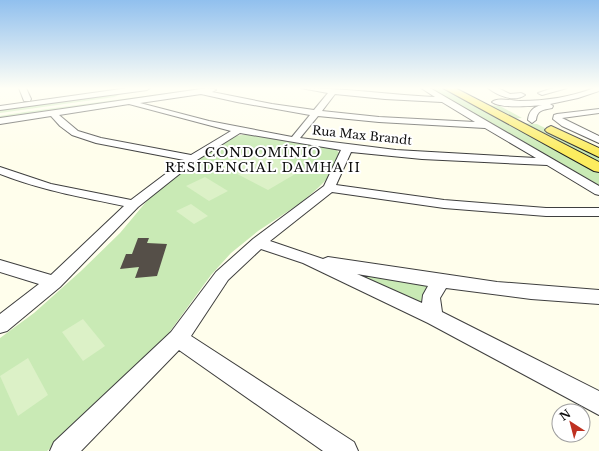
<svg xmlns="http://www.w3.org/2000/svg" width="599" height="451" font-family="'Libre Baskerville',serif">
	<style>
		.green { fill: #c9eab5 }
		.pitch { fill: #dcf1c7 }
		.building { fill: #554f48 }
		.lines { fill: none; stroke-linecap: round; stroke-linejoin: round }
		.minor-casing { stroke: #3f3f3f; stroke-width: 2 }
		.major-casing { stroke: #1d1d1d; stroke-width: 2 }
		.minor { fill: #fff; fill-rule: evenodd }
		.major { fill: #fcec5f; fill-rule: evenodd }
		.labels { text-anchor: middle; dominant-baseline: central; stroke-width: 4; stroke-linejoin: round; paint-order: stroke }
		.far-street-label { font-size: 12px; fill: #0c0c0c; stroke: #fff }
		.far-neighbourhood-label { font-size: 13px; letter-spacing: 1px; fill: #0c0c0c; stroke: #fff }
	</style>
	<rect width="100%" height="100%" fill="#fffeec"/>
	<!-- green -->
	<g class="green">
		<polygon points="205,88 214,88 0,119 0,116 25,112"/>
		<polygon points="430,88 443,88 599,173 599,185"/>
		<polygon points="116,94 119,95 114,97 0,113 0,109"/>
		<polygon points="487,105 500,106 522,118 511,119"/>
		<polygon points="522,123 537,124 599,155 599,166"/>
		<polygon points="249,134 335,148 339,153 327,179 319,187 302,202 258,231 231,253 211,275 168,334 58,442 47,451 0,451 0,338 34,313 81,271 120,233 151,196 199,159 235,136"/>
		<polygon points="335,267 432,284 425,308"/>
	</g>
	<!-- pitch -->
	<g class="pitch">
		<polygon points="252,148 302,170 268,190 218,164"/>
		<polygon points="205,177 228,191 209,201 186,186"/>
		<polygon points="191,204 208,216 194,224 176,211"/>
		<polygon points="83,319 105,346 83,361 62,332"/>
		<polygon points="28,358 48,395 18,416 0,376"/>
	</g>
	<!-- building -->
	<polygon class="building" points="138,238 149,238 147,243 167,244 157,276 135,278 139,267 120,269 126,254 132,254"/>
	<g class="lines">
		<defs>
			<g id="minor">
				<polygon points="19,88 26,88 31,99 30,101 24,101"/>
				<polygon points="128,88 150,88 147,90 0,110 0,106"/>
				<path d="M208,88l6,1 2,1 -4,2 60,12 42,6 14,-17 -27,-5c44,0 89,7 134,9l-14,-9h9l169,98v9l-4,-1 -48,-29 -125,-6 -71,-7 -15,33 108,15 102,8h53v8h-53l-102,-8 -112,-16 -62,49 53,18 5,-2 169,25 102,8v14l-68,-5 -85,-11 -6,10 2,14 157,79v24l-171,-92 -125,-60 -42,-14 -33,31 -37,56 163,106 4,9h-35l-144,-101 -98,101h-31l4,-9 117,-110 45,-60 37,-33 71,-53 17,-36 -101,-17 -43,27 -59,47 -78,80 -53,44 -7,2v-19l39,-30 -39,-12v-12l51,15 73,-69c-42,-9 -84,-16 -124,-32v-7l51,17 80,16 53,-40 -88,-17 -24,-8 -12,-9 -9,-10 -51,8v-6zM201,94l36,8 73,13 -18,22 -83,-16 -69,-18zM335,94l50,5 57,3 33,20 -96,-5 -57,-6zM129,104l102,27 -40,24 -90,-17 -23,-7 -19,-16zM318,116l61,6 106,6 51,30 -140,-8 -96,-12zM357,274l71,12 -5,9 -1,8z"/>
				<path d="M488,88h10l12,6 11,-1 4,2c-11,8 -28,0 -37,-7z"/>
				<polygon points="553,88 567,88 542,95 538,93"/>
				<path d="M594,88h5v3l-21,7 -28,6 3,2 -1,2c-9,2 -15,2 -16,12l-4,3 -4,-3c1,-9 5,-13 14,-15 -12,1 -41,4 -50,-3 6,-5 20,-1 28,-1 25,0 51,-4 74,-13z"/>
				<polygon points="599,109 599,113 562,118 599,136 599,143 562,126 553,119 554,115 557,114"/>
			</g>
			<g id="major">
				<polygon points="443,88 455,88 599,162 599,172 594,171"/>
				<polygon points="551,126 599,148 599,157 547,132 545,130 547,128"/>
			</g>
		</defs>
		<!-- minor casing -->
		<use href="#minor" class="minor-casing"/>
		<!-- major casing -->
		<use href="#major" class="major-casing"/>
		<!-- minor -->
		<use href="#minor" class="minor"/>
		<!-- major -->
		<use href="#major" class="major"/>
	</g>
	<!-- sky -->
	<linearGradient id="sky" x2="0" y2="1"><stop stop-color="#91c0ee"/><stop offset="0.58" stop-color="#fffff6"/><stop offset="1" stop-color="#fffff6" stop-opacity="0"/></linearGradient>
	<rect width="599" height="152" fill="url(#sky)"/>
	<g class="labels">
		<!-- far-street labels -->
		<g class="far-street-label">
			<text transform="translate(362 135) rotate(6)">Rua Max Brandt</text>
		</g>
		<!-- far-neighbourhood labels -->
		<g class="far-neighbourhood-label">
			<text x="263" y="152">CONDOMÍNIO<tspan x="263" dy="15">RESIDENCIAL DAMHA II</tspan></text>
		</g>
	</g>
	<!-- north arrow -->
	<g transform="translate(571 423) rotate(324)"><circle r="19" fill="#ffffff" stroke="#9e9e9e"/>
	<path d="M0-3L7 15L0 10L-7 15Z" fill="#bf3121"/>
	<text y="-6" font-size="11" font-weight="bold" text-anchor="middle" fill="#0c0c0c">N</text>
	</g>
</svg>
